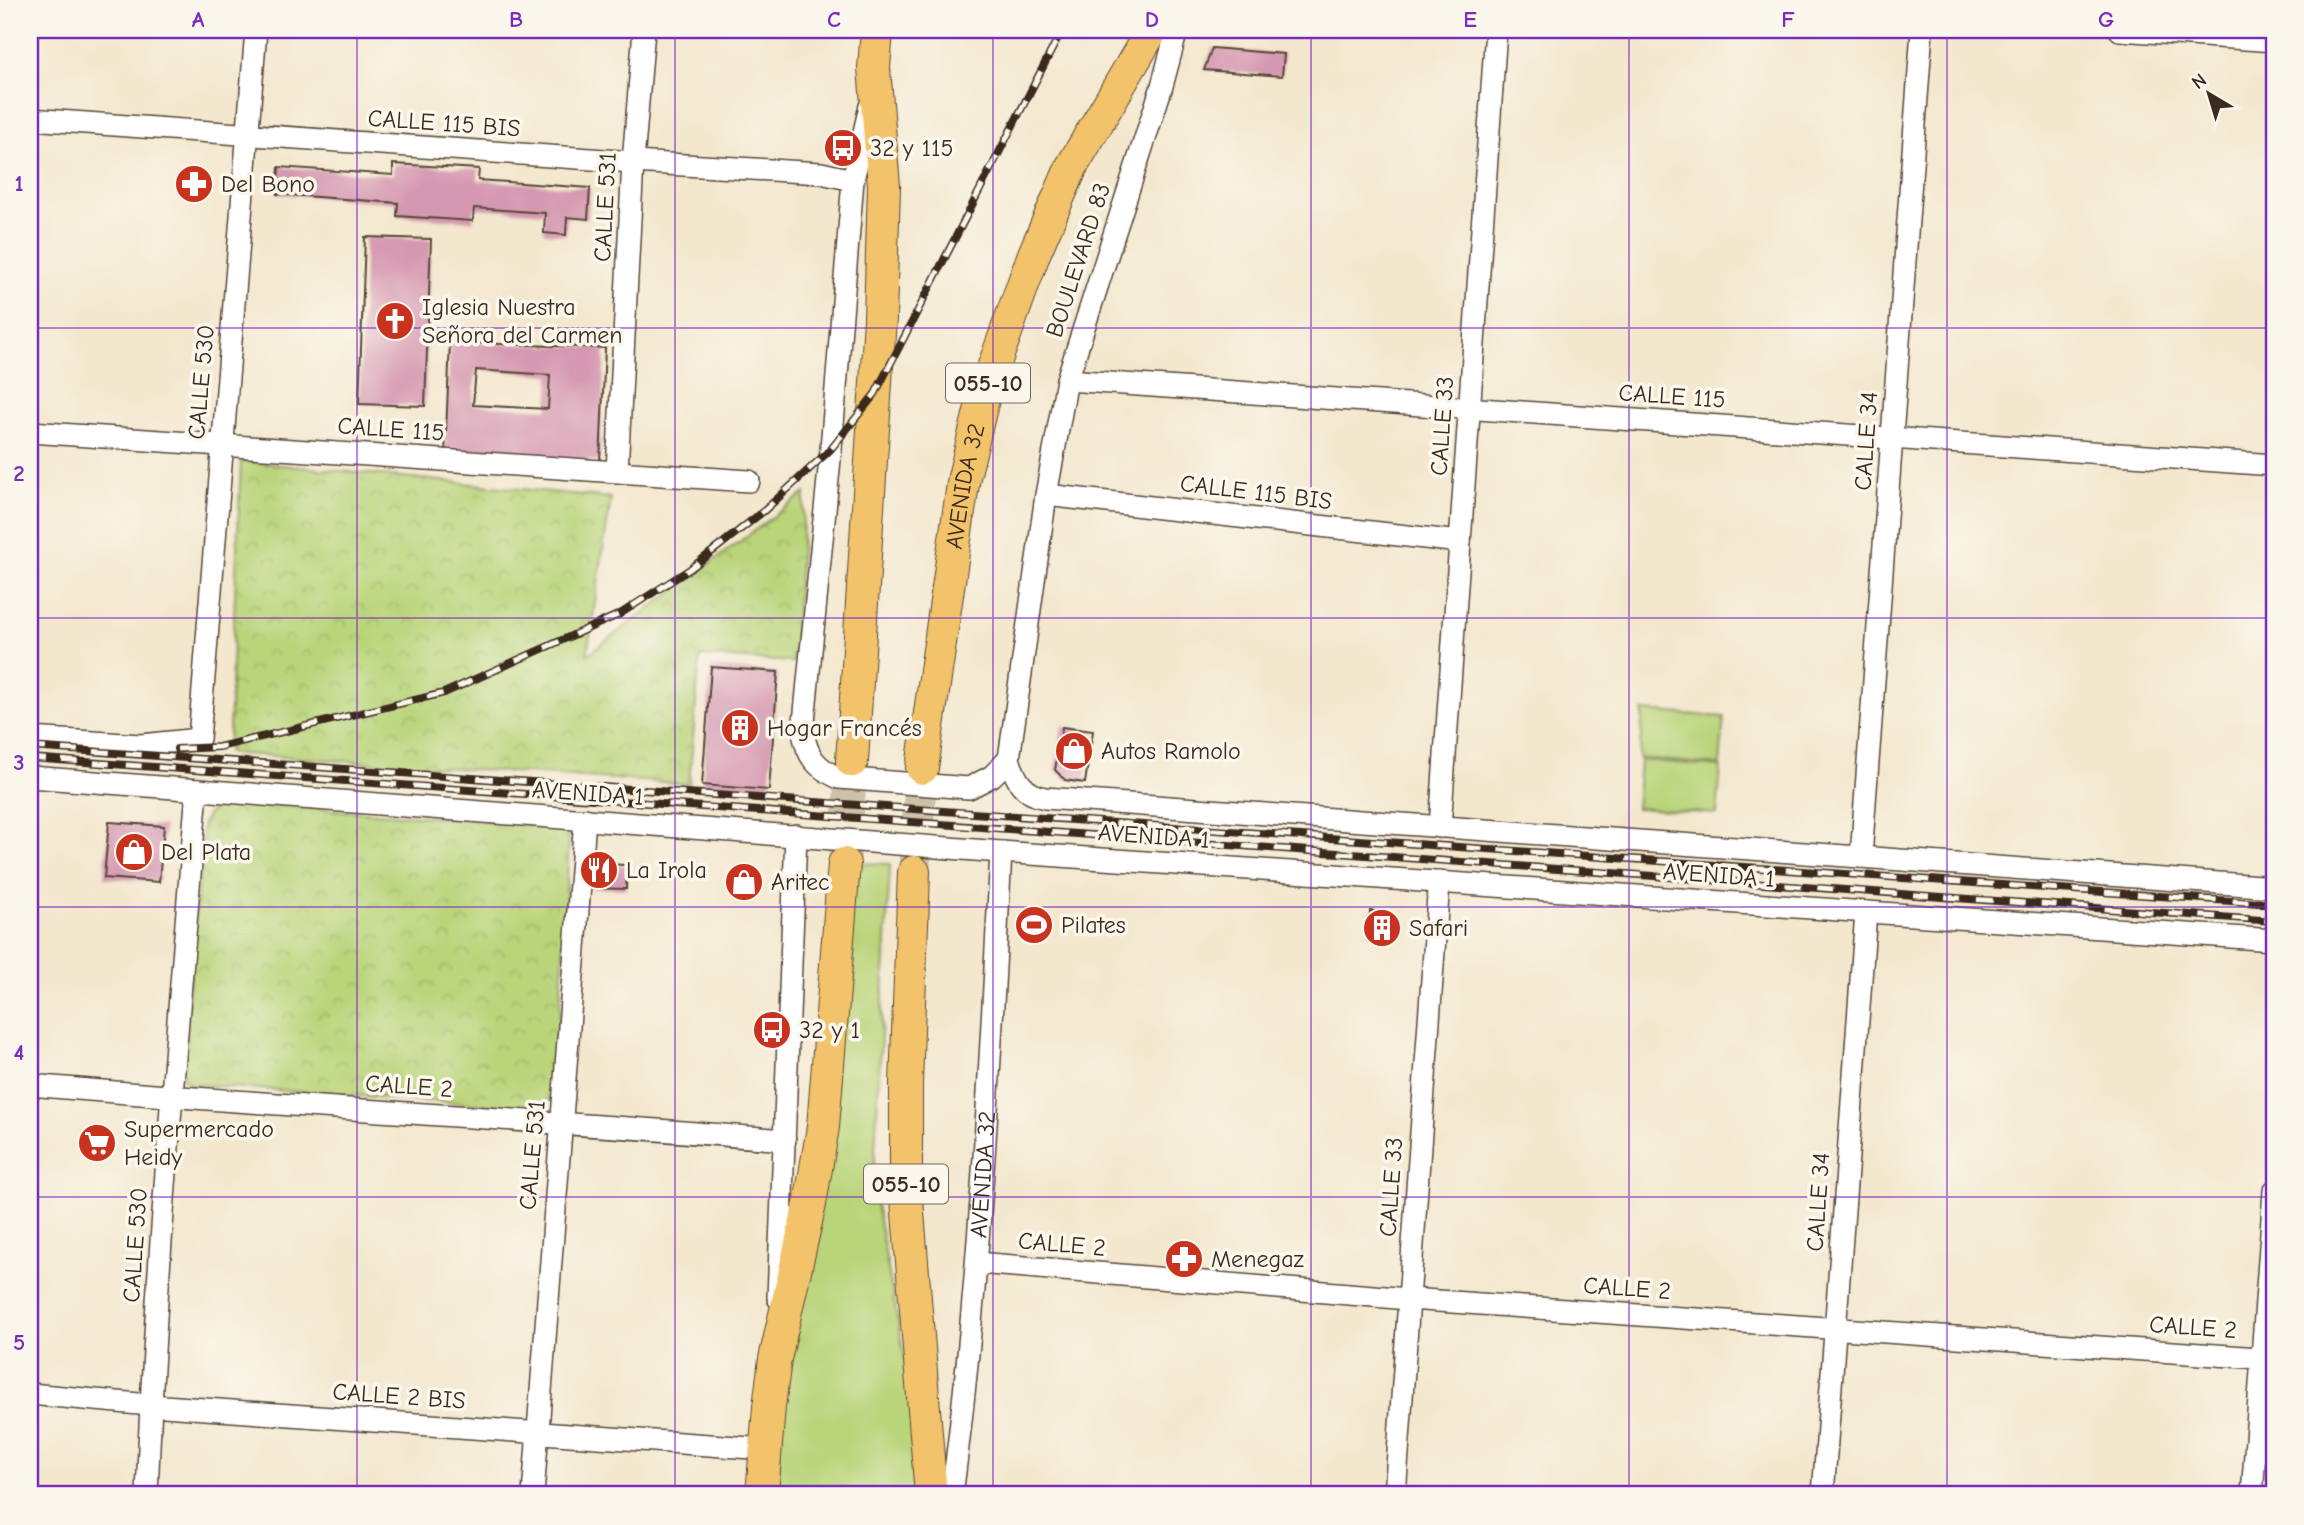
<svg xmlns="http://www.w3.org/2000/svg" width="2304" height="1525" font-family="'Comic Neue',sans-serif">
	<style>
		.grass { fill: #b9d479; stroke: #7a7f4c; stroke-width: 2 }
		.park { fill: url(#park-crowns); stroke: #7a7f4c; stroke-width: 2 }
		.building { fill: #d598b1; fill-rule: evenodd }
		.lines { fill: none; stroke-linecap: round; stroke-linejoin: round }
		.highway-tunnel { stroke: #cec1aa; stroke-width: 32; stroke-dasharray: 32 16; stroke-linecap: butt }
		.minor-casing { stroke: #574638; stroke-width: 24 }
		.highway-casing { stroke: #574638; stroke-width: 34 }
		.minor { stroke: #fff; stroke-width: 21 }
		.highway { stroke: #f2c36a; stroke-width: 32 }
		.rail-casing { stroke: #3b2a1e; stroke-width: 8 }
		.rail { stroke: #fbf7ec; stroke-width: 5; stroke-dasharray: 16; stroke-linecap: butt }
		.grid { fill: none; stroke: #7b2cbf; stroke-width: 2; stroke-opacity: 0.55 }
		.labels { text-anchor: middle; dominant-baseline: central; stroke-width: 7; stroke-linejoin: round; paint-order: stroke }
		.shield { fill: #fbf7ec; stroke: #75685c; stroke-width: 2 }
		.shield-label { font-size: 23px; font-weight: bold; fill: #3b2a1e }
		.street-label { font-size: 24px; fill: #3b2a1e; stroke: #fbf7ec }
		.poi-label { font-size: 24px; fill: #3b2a1e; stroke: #fbf7ec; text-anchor: start }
		.neatline { fill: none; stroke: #7b2cbf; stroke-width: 2.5 }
		.grid-label { font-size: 23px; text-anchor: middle; font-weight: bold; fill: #7b2cbf }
	</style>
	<defs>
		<pattern id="park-crowns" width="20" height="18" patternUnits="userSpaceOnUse" patternTransform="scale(1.75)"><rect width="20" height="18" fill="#b9d479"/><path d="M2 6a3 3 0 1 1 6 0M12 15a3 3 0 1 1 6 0" fill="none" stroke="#a0b668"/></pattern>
	</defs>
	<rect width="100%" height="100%" fill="#fbf7ec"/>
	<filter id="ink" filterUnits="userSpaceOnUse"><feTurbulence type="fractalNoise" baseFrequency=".0143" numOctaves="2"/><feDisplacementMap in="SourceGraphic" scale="14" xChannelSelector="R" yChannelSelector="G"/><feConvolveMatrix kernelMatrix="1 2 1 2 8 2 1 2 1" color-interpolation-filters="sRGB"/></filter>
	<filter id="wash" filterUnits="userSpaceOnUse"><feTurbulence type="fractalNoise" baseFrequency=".00686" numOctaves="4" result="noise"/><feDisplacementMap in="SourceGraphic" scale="28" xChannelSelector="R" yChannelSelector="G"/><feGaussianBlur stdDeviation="1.57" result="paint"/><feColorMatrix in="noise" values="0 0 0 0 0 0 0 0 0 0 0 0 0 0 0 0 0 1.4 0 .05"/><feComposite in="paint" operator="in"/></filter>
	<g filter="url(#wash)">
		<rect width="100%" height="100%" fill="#f3e7cd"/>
		<!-- grass -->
		<g class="grass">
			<polygon points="1643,711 1724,717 1720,765 1639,758"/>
			<polygon points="1640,760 1721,767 1717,814 1636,808"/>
			<polygon points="854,863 890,864 873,1188 926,1472 925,1495 776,1495 782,1394"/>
		</g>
		<!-- park -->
		<g class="park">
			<polygon points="241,461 611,498 587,655 805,493 793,662 700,656 689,784 228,753"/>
			<polygon points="226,802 555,826 565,833 569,841 556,1087 548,1101 532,1108 190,1084 182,1078 203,822 209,813"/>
		</g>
		<g id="blocks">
			<!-- building -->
			<g class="building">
				<polygon points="1212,48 1284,54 1282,76 1204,70"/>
				<polygon points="393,164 479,169 478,180 590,188 588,219 567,217 566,235 544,233 545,213 474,208 473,221 397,216 398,203 277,194 279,167 393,175"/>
				<polygon points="365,237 431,239 425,406 359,404"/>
				<path d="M450,342l155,6 -5,113 -155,-6zM476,370l74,5 -2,34 -75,-4z"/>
				<polygon points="711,667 778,672 769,790 702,785"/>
				<polygon points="1062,727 1093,731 1085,783 1065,780 1055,770"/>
				<polygon points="109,822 164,826 159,882 104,878"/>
				<polygon points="598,864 627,865 626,889 590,888 591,870"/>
				<polygon points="1370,911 1387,912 1396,922 1396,935 1369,934"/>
			</g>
		</g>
	</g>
	<g filter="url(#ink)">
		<use href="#blocks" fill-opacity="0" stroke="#574638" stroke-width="2"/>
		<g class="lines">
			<!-- highway-tunnel -->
			<g class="highway-tunnel">
				<polyline points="844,864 852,761"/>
				<polyline points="914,872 922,768"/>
			</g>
			<defs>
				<g id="minor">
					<path d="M1177,30l-15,56 -95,294 -21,115 -37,264c7,21 14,35 36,39l1229,89"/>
					<polyline points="2120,30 2274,41"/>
					<path d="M870,106l-17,74 -22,269 -28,283c4,24 13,36 36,46l130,10 23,-12 17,-17"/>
					<polyline points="30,119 633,162 821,173 853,180"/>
					<polyline points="1067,380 2274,465"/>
					<polyline points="30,432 749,481"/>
					<polyline points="617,471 633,162 644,30"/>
					<polyline points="1046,495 1460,542"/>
					<polyline points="30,738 141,745 199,739 256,30"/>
					<polyline points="30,777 1001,852 2274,940"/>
					<polyline points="1440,827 1496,30"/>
					<polyline points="1861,857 1922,30"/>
					<path d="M30,1085c251,22 503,34 755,55"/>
					<polyline points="977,1263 1409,1299 2274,1359"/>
					<polyline points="778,1298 796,835"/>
					<polyline points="30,1394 150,1405 765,1449"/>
					<path d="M147,1495c9,-235 31,-470 50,-705"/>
					<polyline points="533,1495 585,819"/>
					<path id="s1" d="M952,1495c28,-213 38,-429 49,-643"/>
					<polyline points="1395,1495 1439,882"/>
					<polyline points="1823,1495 1866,912"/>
					<polyline points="2252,1495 2274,1191"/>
				</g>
				<g id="highway">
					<polyline points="852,761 880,319 884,186 874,68 877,30"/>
					<path id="s2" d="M922,768l42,-291 21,-86 49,-137 38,-88 80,-136"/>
					<polyline points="914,872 906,1084 906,1188 931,1495"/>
					<polyline points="762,1495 769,1407 775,1359 810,1204 823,1127 844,864"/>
				</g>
			</defs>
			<!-- minor casing -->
			<use href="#minor" class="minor-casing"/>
			<!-- highway casing -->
			<use href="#highway" class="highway-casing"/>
			<!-- minor -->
			<use href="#minor" class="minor"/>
			<!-- highway -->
			<use href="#highway" class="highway"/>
			<defs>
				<g id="rail">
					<polyline points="30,747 2274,904"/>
					<polyline points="177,749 219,747 444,693 620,614 690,569 765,510 831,449 875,394 1062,30"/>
					<polyline points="30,758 2274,921"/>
				</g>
			</defs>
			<!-- rail casing -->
			<use href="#rail" class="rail-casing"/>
			<!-- rail -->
			<use href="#rail" class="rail"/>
		</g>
	</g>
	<!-- grid -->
	<path class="grid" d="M357,30v1465M675,30v1465M993,30v1465M1311,30v1465M1629,30v1465M1947,30v1465M30,328h2244M30,618h2244M30,907h2244M30,1197h2244"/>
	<!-- icons -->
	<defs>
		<symbol id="bus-disc" viewBox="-11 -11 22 22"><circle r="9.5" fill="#c8321e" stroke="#fbf7ec"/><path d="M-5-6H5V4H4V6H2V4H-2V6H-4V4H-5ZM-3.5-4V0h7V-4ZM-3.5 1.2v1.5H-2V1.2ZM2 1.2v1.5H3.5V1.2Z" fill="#fff"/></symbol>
		<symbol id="pharmacy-disc" viewBox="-11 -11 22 22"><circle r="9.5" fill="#c8321e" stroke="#fbf7ec"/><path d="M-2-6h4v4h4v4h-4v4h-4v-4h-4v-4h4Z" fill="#fff"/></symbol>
		<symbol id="church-disc" viewBox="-11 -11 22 22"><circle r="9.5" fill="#c8321e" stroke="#fbf7ec"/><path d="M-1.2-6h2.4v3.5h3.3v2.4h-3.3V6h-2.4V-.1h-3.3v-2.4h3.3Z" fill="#fff"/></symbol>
		<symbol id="building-disc" viewBox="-11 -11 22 22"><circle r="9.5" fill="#c8321e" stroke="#fbf7ec"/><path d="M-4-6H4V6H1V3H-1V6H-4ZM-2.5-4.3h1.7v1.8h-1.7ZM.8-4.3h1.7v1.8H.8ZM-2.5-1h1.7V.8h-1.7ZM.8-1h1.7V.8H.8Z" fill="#fff"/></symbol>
		<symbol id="shop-disc" viewBox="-11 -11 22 22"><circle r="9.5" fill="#c8321e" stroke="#fbf7ec"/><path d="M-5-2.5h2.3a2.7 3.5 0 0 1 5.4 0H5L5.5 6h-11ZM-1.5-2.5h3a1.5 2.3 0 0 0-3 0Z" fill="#fff"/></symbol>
		<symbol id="restaurant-disc" viewBox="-11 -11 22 22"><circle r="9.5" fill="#c8321e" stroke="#fbf7ec"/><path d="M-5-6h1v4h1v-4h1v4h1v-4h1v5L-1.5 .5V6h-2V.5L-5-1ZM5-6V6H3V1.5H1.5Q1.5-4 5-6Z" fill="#fff"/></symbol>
		<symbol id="stadium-disc" viewBox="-11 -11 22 22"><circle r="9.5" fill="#c8321e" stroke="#fbf7ec"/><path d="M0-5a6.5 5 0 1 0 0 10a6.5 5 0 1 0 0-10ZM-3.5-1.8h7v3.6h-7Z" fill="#fff"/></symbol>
		<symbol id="supermarket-disc" viewBox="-11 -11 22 22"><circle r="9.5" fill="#c8321e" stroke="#fbf7ec"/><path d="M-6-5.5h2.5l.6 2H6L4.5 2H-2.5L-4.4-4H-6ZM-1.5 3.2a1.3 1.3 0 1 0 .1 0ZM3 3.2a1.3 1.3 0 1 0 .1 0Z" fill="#fff"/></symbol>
	</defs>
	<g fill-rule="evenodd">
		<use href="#bus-disc" x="821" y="126" width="44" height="44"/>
		<use href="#pharmacy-disc" x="172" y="162" width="44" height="44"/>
		<use href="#church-disc" x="373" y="299" width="44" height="44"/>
		<use href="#building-disc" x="718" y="706" width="44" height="44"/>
		<use href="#shop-disc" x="1052" y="729" width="44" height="44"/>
		<use href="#shop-disc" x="112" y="830" width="44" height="44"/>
		<use href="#restaurant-disc" x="577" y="848" width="44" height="44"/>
		<use href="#shop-disc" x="722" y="860" width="44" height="44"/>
		<use href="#stadium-disc" x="1012" y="903" width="44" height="44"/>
		<use href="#building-disc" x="1360" y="906" width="44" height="44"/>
		<use href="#bus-disc" x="750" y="1008" width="44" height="44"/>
		<use href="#supermarket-disc" x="75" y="1121" width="44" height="44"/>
		<use href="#pharmacy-disc" x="1162" y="1237" width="44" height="44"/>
	</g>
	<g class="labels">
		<!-- shield labels -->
		<g class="shield">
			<rect x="946" y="363.5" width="84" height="39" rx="5"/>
			<rect x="864" y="1164.5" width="84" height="39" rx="5"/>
		</g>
		<g class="shield-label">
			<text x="988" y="383">055-10</text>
			<text x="906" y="1184">055-10</text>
		</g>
		<!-- street labels -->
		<g class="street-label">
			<text transform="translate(444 123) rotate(4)">CALLE 115 BIS</text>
			<text transform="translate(605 207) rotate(-87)">CALLE 531</text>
			<text transform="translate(1078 260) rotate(-72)">BOULEVARD 83</text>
			<text transform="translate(201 382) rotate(-85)">CALLE 530</text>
			<text transform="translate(1672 396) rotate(4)">CALLE 115</text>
			<text transform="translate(1442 426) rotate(-86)">CALLE 33</text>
			<text transform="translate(391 429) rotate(4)">CALLE 115</text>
			<text transform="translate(1866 441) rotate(-86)">CALLE 34</text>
			<text stroke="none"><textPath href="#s2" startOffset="285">AVENIDA 32</textPath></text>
			<text transform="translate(1256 492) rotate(7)">CALLE 115 BIS</text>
			<text transform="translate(588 793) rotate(4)">AVENIDA 1</text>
			<text transform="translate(1154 836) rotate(4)">AVENIDA 1</text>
			<text transform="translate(1719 875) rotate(4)">AVENIDA 1</text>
			<text transform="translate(409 1086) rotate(4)">CALLE 2</text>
			<text transform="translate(532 1155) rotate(-85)">CALLE 531</text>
			<text stroke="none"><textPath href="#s1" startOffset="322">AVENIDA 32</textPath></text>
			<text transform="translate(1391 1187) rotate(-86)">CALLE 33</text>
			<text transform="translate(1818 1202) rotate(-86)">CALLE 34</text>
			<text transform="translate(1062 1244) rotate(5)">CALLE 2</text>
			<text transform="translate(135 1245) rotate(-86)">CALLE 530</text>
			<text transform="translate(1627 1288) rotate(4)">CALLE 2</text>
			<text transform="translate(2193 1327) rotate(4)">CALLE 2</text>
			<text transform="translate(399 1396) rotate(4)">CALLE 2 BIS</text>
		</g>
		<!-- poi labels -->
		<g class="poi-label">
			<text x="870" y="148">32 y 115</text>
			<text x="221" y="184">Del Bono</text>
			<text x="422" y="307">Iglesia Nuestra<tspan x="422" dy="28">Señora del Carmen</tspan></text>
			<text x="767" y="728">Hogar Francés</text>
			<text x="1101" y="751">Autos Ramolo</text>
			<text x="161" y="852">Del Plata</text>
			<text x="626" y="870">La Irola</text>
			<text x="771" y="882">Aritec</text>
			<text x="1061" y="925">Pilates</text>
			<text x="1409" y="928">Safari</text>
			<text x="799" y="1030">32 y 1</text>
			<text x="124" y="1129">Supermercado<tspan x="124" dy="28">Heidy</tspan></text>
			<text x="1211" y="1259">Menegaz</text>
		</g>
	</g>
	<!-- margin -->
	<rect width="2304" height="1525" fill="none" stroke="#fbf7ec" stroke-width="77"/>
	<!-- north arrow -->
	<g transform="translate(2209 94) rotate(322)" stroke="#fbf7ec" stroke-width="5" paint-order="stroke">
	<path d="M0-5L12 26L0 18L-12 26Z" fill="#3b2a1e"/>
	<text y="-10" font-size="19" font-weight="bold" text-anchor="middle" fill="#3b2a1e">N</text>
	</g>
	<rect x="38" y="38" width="2228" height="1448" class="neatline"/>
	<g class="grid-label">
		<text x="198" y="27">A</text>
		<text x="516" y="27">B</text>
		<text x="834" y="27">C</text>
		<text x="1152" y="27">D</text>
		<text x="1470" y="27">E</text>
		<text x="1788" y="27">F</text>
		<text x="2106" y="27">G</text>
		<text x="19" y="191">1</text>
		<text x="19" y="481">2</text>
		<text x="19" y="770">3</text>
		<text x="19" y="1060">4</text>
		<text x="19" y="1350">5</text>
	</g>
</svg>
